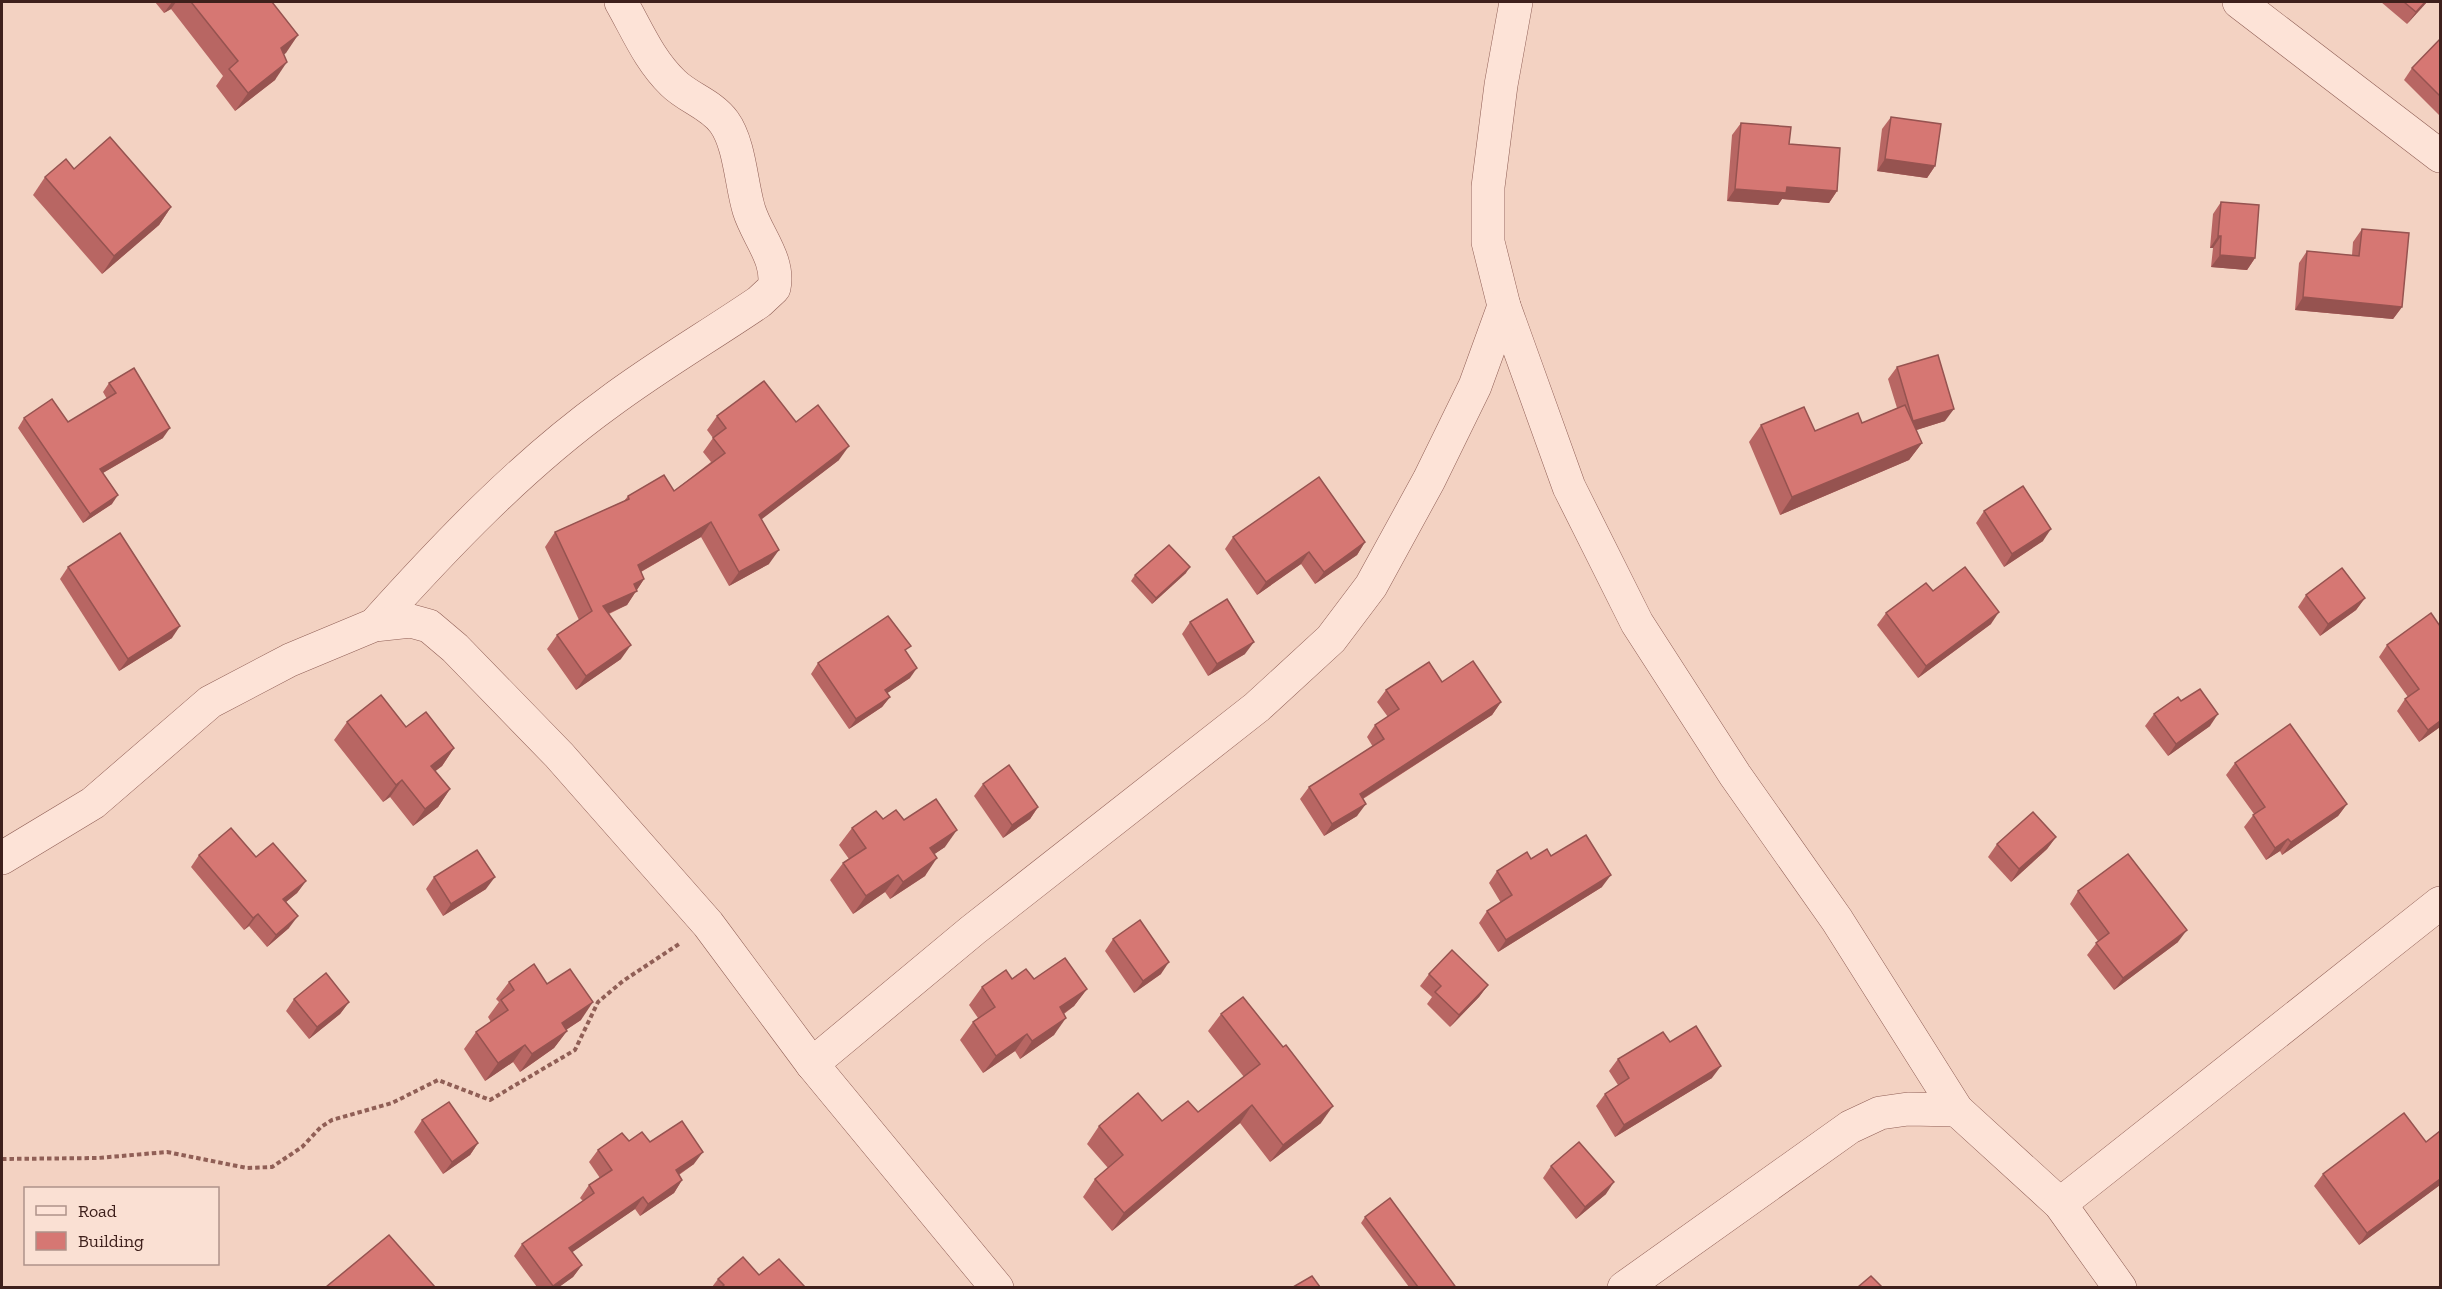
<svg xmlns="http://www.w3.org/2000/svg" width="2442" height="1289" font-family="'Zilla Slab',serif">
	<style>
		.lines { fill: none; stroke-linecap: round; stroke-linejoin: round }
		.minor-casing { stroke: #905f56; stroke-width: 34 }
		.path { stroke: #905f56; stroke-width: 4; stroke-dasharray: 4.5 3; stroke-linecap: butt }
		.minor { stroke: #fde3d7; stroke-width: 33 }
		.wall { fill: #b86663 }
		.shaded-wall { fill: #965350 }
		.building { fill: #d67773; stroke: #965350; stroke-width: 1.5 }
	</style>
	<rect width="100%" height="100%" fill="#f3d2c2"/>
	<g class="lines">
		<defs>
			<g id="minor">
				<polyline points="1516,2 1501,85 1488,187 1488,242 1504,306 1569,487 1637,623 1735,775 1837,920 1957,1110 2060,1204 2120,1288"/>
				<polyline points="2239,2 2440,156"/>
				<path d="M374,625c72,-80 147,-159 234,-222 48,-36 101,-67 151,-101l15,-14c6,-28 -17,-52 -25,-78 -8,-26 -9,-66 -25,-88 -13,-18 -36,-24 -51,-39 -24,-23 -36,-53 -52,-81"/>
				<polyline points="2,858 93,803 210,702 290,660 374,625 411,621 429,626 455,648 559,755 708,924 812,1064 997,1288"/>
				<polyline points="812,1064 973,930 1257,707 1331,639 1371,586 1429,480 1475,386 1504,306"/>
				<polyline points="2060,1204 2440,903"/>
				<polyline points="1624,1288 1850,1127 1880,1113 1908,1109 1957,1110"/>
			</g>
		</defs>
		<!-- minor casing -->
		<use href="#minor" class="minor-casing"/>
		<!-- path -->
		<polyline class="path" points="2,1159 98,1158 167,1152 247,1168 272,1167 302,1147 321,1127 332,1120 392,1103 438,1080 490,1100 575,1050 598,1002 623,981 679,944"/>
		<!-- minor -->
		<use href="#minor" class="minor"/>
	</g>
	<!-- wall -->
	<g class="wall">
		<polygon points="155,2 272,2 298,35 284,54 275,80 235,111 216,86 223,76 171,9 164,13"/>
		<polygon points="2381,2 2427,2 2407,24"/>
		<polygon points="2440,39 2440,116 2404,80 2412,68"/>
		<polygon points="1891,117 1935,166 1927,178 1877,171 1882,129"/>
		<polygon points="1741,123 1789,144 1837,191 1829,203 1782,199 1778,205 1727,201 1732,135"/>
		<polygon points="74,169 171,207 159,225 102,274 33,195 45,177"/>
		<polygon points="2221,202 2255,258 2247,270 2211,267 2213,248 2210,248 2213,214"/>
		<polygon points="2362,229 2402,307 2393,319 2295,310 2299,263 2307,251 2352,255 2353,242"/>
		<polygon points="1897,367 1945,421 1916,430 1922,443 1909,460 1780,515 1749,442 1761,425 1815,431 1862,423 1897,408 1888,379"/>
		<polygon points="109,383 163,438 103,473 112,504 83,523 18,428 24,418 68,422 107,399 103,392"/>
		<polygon points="717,416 796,422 839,460 761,519 769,564 729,586 701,537 641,572 644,579 627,605 609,614 621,659 576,690 547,649 557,635 579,620 545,547 555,532 624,501 628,496 674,491 711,462 703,452 713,438 707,430"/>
		<polygon points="1984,511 2043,541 2004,567 1976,523"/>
		<polygon points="1233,537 1365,542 1357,555 1315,584 1301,564 1257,595 1225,549"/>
		<polygon points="68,567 172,638 119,671 60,579"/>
		<polygon points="1186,573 1152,604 1131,581 1135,575"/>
		<polygon points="2306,595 2365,598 2356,610 2320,636 2298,607"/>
		<polygon points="1886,613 1991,624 1918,678 1877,625"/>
		<polygon points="1190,622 1245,654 1208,676 1182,634"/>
		<polygon points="2440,626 2440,727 2419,742 2397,711 2405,699 2408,697 2379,657 2387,645"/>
		<polygon points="906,652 910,678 887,693 890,697 882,707 849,729 811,674 818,663"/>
		<polygon points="1442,682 1501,702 1492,715 1363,799 1357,816 1324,836 1300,799 1309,787 1373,747 1367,737 1375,725 1388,717 1377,702 1386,690"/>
		<polygon points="2181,701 2210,726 2168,756 2145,726 2154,714"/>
		<polygon points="347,722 406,727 454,748 442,766 435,771 450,789 438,807 413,826 390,797 383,802 334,740"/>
		<polygon points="2235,763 2347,804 2338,816 2282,855 2280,851 2266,860 2244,827 2254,814 2226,775"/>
		<polygon points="983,784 1038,807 1030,819 1003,838 974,796"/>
		<polygon points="883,819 904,820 945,847 934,854 925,876 890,899 885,892 853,914 830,880 843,863 849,859 839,845 852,828"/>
		<polygon points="2056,837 2047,849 2011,882 1988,857 1997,844"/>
		<polygon points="199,855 256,857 306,881 297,893 286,902 289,928 267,947 249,926 244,930 191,867"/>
		<polygon points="1551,856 1602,887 1498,952 1479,923 1487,911 1501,903 1489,883 1497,871 1531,859"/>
		<polygon points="434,877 486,889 443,916 426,889"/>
		<polygon points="2078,891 2178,942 2114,990 2087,955 2098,941 2070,904"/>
		<polygon points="1113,939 1161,974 1134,993 1105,951"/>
		<polygon points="1429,974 1488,985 1479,997 1450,1027 1427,1004 1432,997 1420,986"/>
		<polygon points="1012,979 1034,979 1087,989 1074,1006 1064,1014 1054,1035 1020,1059 1015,1051 983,1073 960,1040 973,1022 978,1018 969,1005 982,987"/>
		<polygon points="509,982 547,984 581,1020 566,1030 567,1031 554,1048 520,1072 513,1062 485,1081 464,1049 476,1032 491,1022 488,1017 499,1002 496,999"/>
		<polygon points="294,999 349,1002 340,1014 309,1039 286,1011"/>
		<polygon points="1221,1014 1321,1123 1270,1162 1240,1123 1112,1231 1083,1197 1095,1179 1108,1168 1087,1144 1099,1126 1162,1121 1198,1112 1244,1077 1208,1031"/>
		<polygon points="1670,1042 1712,1078 1615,1137 1596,1106 1605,1094 1618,1085 1609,1071 1618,1059"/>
		<polygon points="422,1120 478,1143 470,1155 443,1174 414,1132"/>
		<polygon points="2440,1131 2440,1185 2359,1245 2314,1186 2323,1174 2426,1142"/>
		<polygon points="629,1141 650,1142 694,1164 679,1175 682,1180 674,1193 640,1216 635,1209 572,1252 582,1265 573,1277 559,1287 537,1287 514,1256 522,1244 583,1201 580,1198 589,1185 600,1178 589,1162 598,1150"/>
		<polygon points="1551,1166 1606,1194 1576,1219 1543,1178"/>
		<polygon points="1365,1217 1453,1287 1409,1287 1361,1223"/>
		<polygon points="759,1275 805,1287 712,1287 718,1279"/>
	</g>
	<!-- shaded-wall -->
	<g class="shaded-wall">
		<polygon points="172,2 176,2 171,9 164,13"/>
		<polygon points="2425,2 2427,2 2407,24 2416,12"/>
		<polygon points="298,35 286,53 269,66 281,48"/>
		<polygon points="287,62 275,80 235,111 248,93"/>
		<polygon points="1885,159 1935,166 1927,178 1877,171"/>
		<polygon points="1787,187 1837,191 1829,203 1782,199 1778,205 1727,201 1735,189"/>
		<polygon points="171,207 159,225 102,274 114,256"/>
		<polygon points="2218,236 2221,236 2213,248 2210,248"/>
		<polygon points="2220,255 2255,258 2247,270 2211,267"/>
		<polygon points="2303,297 2402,307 2393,319 2295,310"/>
		<polygon points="1954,409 1945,421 1904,434 1913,421"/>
		<polygon points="170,428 163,438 94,478 100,469"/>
		<polygon points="1922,443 1909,460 1780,515 1792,497"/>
		<polygon points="849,446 839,460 749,529 759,515"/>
		<polygon points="118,495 112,504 83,523 90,514"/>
		<polygon points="711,522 701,537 628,579 638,565"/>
		<polygon points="2051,529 2043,541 2004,567 2012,554"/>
		<polygon points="1365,542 1357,555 1315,584 1324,572"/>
		<polygon points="779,550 769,564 729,586 739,572"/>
		<polygon points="1309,552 1301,564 1257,595 1266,582"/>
		<polygon points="1190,567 1186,573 1152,604 1156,598"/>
		<polygon points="644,579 627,605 593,620 603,606 634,584"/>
		<polygon points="2365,598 2356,610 2320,636 2328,624"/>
		<polygon points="1999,612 1991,624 1918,678 1926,666"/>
		<polygon points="180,626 172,638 119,671 128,659"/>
		<polygon points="1254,642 1245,654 1208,676 1217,664"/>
		<polygon points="631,645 621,659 576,690 586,676"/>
		<polygon points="917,668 910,678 877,700 885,690"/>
		<polygon points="890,697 882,707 849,729 856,719"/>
		<polygon points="1501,702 1492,715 1351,806 1360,794"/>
		<polygon points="2218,714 2210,726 2168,756 2176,744"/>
		<polygon points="2440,721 2440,727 2419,742 2428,730"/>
		<polygon points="454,748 442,766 419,784 431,766"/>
		<polygon points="402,780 390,797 383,802 396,785"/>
		<polygon points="450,789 438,807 413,826 425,809"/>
		<polygon points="1366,804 1357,816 1324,836 1332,824"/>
		<polygon points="2347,804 2338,816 2282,855 2291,842"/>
		<polygon points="1038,807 1030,819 1003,838 1012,825"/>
		<polygon points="957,830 945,847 917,866 930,848"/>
		<polygon points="2056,837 2047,849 2011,882 2019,869"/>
		<polygon points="2288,839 2280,851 2266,860 2275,848"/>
		<polygon points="937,858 925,876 890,899 903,882"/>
		<polygon points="898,875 885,892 853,914 866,896"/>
		<polygon points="1611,875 1602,887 1498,952 1506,940"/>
		<polygon points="495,877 486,889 443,916 451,904"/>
		<polygon points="306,881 297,893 275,911 283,899"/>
		<polygon points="258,914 249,926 244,930 253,918"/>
		<polygon points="298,916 289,928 267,947 276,935"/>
		<polygon points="2187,930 2178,942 2114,990 2123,978"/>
		<polygon points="1169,962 1161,974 1134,993 1143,981"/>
		<polygon points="1488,985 1479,997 1450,1027 1459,1015"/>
		<polygon points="1087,989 1074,1006 1047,1025 1060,1007"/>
		<polygon points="349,1002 340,1014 309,1039 317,1027"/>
		<polygon points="593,1002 581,1020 549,1041 562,1023"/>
		<polygon points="1066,1018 1054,1035 1020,1059 1032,1041"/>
		<polygon points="567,1031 554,1048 520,1072 532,1054"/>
		<polygon points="1027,1034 1015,1051 983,1073 996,1056"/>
		<polygon points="525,1045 513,1062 485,1081 498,1063"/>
		<polygon points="1721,1066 1712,1078 1615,1137 1624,1125"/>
		<polygon points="1252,1105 1240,1123 1112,1231 1124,1213"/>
		<polygon points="1333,1106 1321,1123 1270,1162 1283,1145"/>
		<polygon points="478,1143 470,1155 443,1174 452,1162"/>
		<polygon points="703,1152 694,1164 667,1182 676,1170"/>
		<polygon points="2440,1179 2440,1185 2359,1245 2367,1233"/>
		<polygon points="682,1180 674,1193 640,1216 648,1204"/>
		<polygon points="1614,1182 1606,1194 1576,1219 1585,1207"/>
		<polygon points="643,1197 635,1209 561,1260 569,1248"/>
		<polygon points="582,1265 573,1277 559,1287 552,1287"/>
	</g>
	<!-- building -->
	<g class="building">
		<polygon points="191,2 272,2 298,35 281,48 287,62 248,93 229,69 238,61"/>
		<polygon points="2404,2 2425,2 2416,12"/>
		<polygon points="2440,39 2440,96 2412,68"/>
		<polygon points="1891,117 1941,124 1935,166 1885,159"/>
		<polygon points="1741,123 1791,127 1789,144 1840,148 1837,191 1787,187 1786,193 1735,189"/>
		<polygon points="110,137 171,207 114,256 45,177 66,159 74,169"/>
		<polygon points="2221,202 2259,205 2255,258 2220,255 2221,236 2218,236"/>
		<polygon points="2362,229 2409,233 2402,307 2303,297 2307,251 2359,256"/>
		<polygon points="1938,355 1954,409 1913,421 1897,367"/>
		<polygon points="134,368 170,428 100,469 118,495 90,514 24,418 52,399 68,422 116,393 109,383"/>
		<polygon points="764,381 796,422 818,405 849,446 759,515 779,550 739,572 711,522 638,565 644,579 634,584 637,591 603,606 631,645 586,676 557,635 592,611 555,532 629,499 628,496 664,475 674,491 725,453 713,438 726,428 717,416"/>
		<polygon points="1905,405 1922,443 1792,497 1761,425 1804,407 1815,431 1858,413 1862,423"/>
		<polygon points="1319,477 1365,542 1324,572 1309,552 1266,582 1233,537"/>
		<polygon points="2023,486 2051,529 2012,554 1984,511"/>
		<polygon points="120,533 180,626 128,659 68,567"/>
		<polygon points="1169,545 1190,567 1156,598 1135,575"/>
		<polygon points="1965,567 1999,612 1926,666 1886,613 1926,583 1933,591"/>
		<polygon points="2342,568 2365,598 2328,624 2306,595"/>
		<polygon points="1227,599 1254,642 1217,664 1190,622"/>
		<polygon points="2431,613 2440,626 2440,721 2428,730 2405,699 2419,689 2387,645"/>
		<polygon points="888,616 911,646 905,650 917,668 885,690 890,697 856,719 818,663"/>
		<polygon points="1473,661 1501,702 1360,794 1366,804 1332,824 1309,787 1384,739 1375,725 1399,709 1386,690 1429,662 1442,682"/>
		<polygon points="2200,689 2218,714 2176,744 2154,714 2178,697 2181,701"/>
		<polygon points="381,695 406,727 426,712 454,748 431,766 450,789 425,809 402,780 396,785 347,722"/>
		<polygon points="2290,724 2347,804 2291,842 2288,839 2275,848 2253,815 2265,807 2235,763"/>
		<polygon points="1009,765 1038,807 1012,825 983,784"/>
		<polygon points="936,799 957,830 930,848 937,858 903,882 898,875 866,896 843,863 866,848 852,828 876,811 883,819 896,810 904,820"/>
		<polygon points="2033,812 2056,837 2019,869 1997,844"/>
		<polygon points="231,828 256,857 273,843 306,881 283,899 298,916 276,935 258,914 253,918 199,855"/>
		<polygon points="1586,835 1611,875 1506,940 1487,911 1512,895 1497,871 1527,852 1531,859 1547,849 1551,856"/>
		<polygon points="477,850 495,877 451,904 434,877"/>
		<polygon points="2128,854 2187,930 2123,978 2096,943 2109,933 2078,891"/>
		<polygon points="1140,920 1169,962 1143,981 1113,939"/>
		<polygon points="1452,950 1488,985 1459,1015 1435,992 1441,986 1429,974"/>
		<polygon points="1065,958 1087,989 1060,1007 1066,1018 1032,1041 1027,1034 996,1056 973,1022 995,1007 982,987 1006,970 1012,979 1026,969 1034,979"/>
		<polygon points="534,964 547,984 570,969 593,1002 562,1023 567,1031 532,1054 525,1045 498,1063 476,1032 508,1010 501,1000 514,990 509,982"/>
		<polygon points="326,973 349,1002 317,1027 294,999"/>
		<polygon points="1243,997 1283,1047 1286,1045 1333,1106 1283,1145 1252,1105 1124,1213 1095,1179 1123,1155 1099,1126 1138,1093 1162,1121 1188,1101 1198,1112 1260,1064 1221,1014"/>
		<polygon points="1696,1026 1721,1066 1624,1125 1605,1094 1629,1078 1618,1059 1663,1032 1670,1042"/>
		<polygon points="449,1102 478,1143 452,1162 422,1120"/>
		<polygon points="2404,1113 2426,1142 2440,1131 2440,1179 2367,1233 2323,1174"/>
		<polygon points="682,1121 703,1152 676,1170 682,1180 648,1204 643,1197 569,1248 582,1265 553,1286 522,1244 594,1193 589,1185 612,1170 598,1150 622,1133 629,1141 642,1132 650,1142"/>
		<polygon points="1579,1142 1614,1182 1585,1207 1551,1166"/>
		<polygon points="1390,1198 1455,1286 1452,1287 1418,1287 1365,1217"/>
		<polygon points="389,1235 435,1287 326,1287"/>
		<polygon points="743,1257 759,1275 779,1259 805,1287 722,1287 724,1285 718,1279"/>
		<polygon points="1312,1276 1320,1287 1293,1287"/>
		<polygon points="1871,1276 1882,1287 1858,1287"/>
	</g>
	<!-- border -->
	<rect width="2442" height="1289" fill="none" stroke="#3e201c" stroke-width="6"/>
	<!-- legend -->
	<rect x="24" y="1187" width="195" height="78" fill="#fae0d3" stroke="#af938a" stroke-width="1.5"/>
	<rect x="36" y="1206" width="30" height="9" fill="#fde3d7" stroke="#af938a" stroke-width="1.5"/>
	<text x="78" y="1217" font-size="18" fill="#3e201c">Road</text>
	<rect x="36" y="1232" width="30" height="18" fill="#d67773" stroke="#af938a" stroke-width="1.5"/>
	<text x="78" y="1247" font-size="18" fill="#3e201c">Building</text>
</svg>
